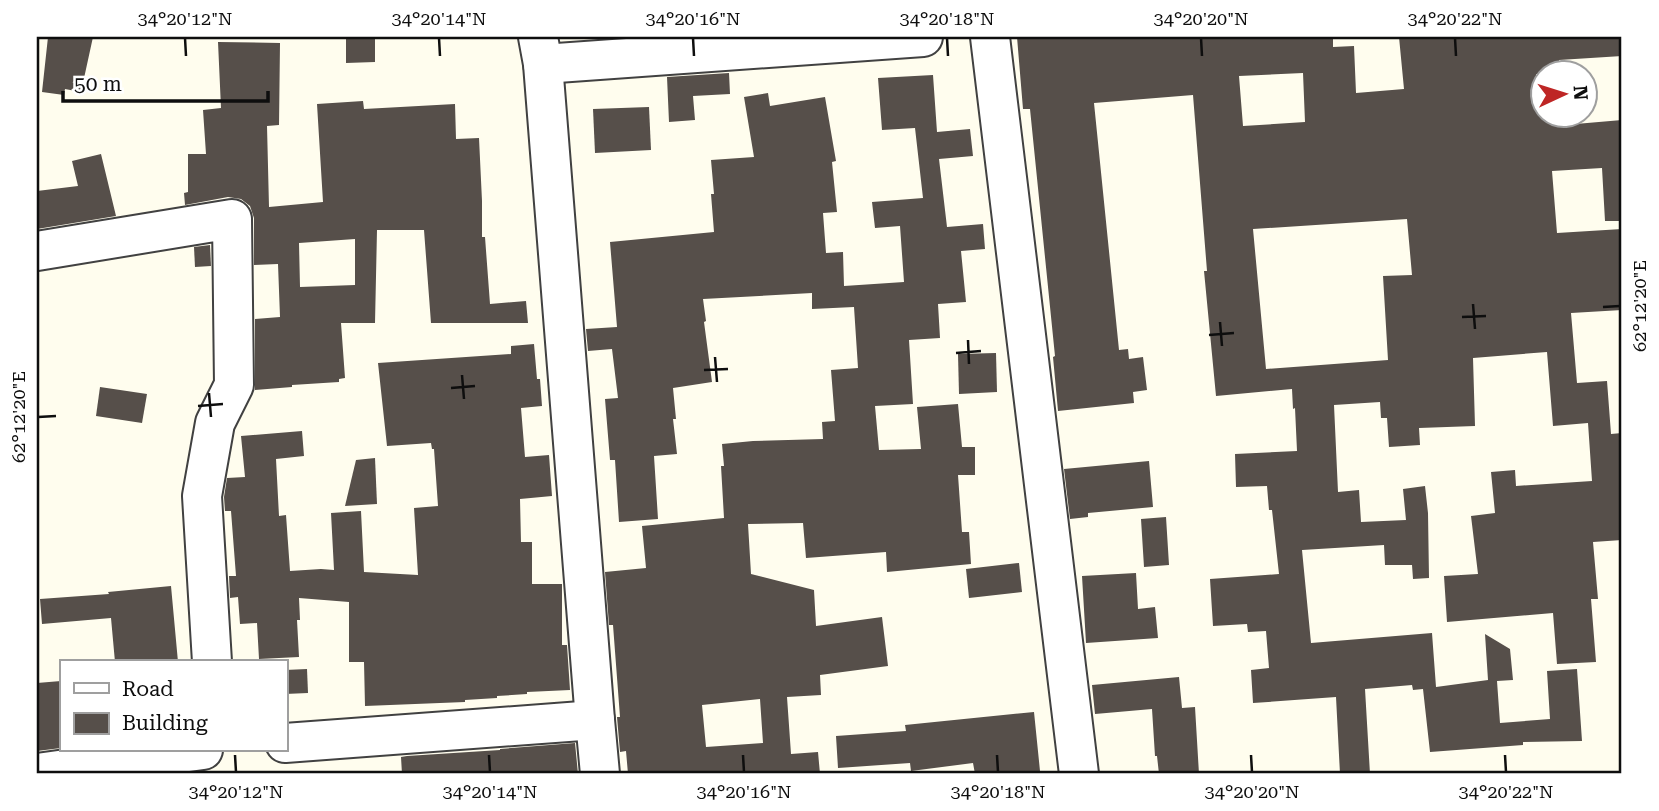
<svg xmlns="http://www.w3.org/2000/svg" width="1659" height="811" font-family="'Roboto Serif',serif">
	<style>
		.building { fill: #564f4a; fill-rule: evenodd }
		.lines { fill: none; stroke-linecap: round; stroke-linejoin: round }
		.minor-casing { stroke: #414141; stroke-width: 42 }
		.minor { stroke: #fff; stroke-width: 38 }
		.ticks { fill: none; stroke: #0e0e0e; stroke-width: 2.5 }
		.neatline { fill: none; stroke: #0e0e0e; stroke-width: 2.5 }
		.ticks-label { font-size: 18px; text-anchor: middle; fill: #0e0e0e }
	</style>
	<rect width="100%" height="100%" fill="#fffdee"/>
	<!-- building -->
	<g class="building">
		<polygon points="48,37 93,37 81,92 65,89 64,95 42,92"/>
		<polygon points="346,37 375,37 375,62 346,63"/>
		<path d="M1017,37h316v10l21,-1 2,47 48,-4 -5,-52h223v19l-63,4 1,14h-24l2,42h25l1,9 58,-5v101h-17l-3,-53 -50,3 5,62 65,-4v81l-51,3 6,70 30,-2 4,53 11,-1v107l-29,2 5,57h-7l5,63 -39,2 -4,-51 -106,9 -3,-46 34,-2 -7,-58 24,-3 -4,-41 24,-2 1,16 76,-5 -4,-58 -35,3 -6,-74 -74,6 2,68 -56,2 1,17 -31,2 -2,-29h-6l-1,-16 -46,3 4,87 21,-2 2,32 45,-2 -3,-31 22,-3 3,27 1,65 -16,1 -1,-14h-27l-1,-20 -82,5 9,93 121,-10 4,54 52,-7 -3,-46 25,15 3,31 -16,1 3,42 50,-4 -3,-48 30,-2 5,72 -59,1v3l-93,7 -7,-63 -10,1 -1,-5 -47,4 5,85h-30l-4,-77 -83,6 -2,-33 18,-2 -3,-37 -18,1 -1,-8 -34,2 -3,-47 69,-5 -7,-64h-3l-2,-24 -31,1 -1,-33 62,-3 -2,-43 -2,1 -1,-20 -76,7 -12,-125h3l-14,-176 -99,8 25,247 9,-1 1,10 14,-2 4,33 -14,2 1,11 -76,8 -5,-54 2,-1 -25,-247h-7zM1303,73l2,49 -62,4 -4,-50zM1407,219l5,56 -29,1 5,84 -122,9 -13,-140z"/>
		<path d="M218,42l62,1 -1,82 -12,1 2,81 54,-5 -6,-98 46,-3 1,8 91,-5 1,35 23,-1 3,63v36h3l5,67 36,-3 2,22h-97l-7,-93h-47l-2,93h-34l4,55 -6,1v3l-47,3v2l-37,3v-71l25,-2 -2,-53 -24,1v-47l-4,-12 -9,-7 -13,-2 -43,8 -1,-12 4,-1v-38h18l-3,-44 18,-2zM355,239v46l-55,2 -1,-44z"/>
		<polygon points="729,73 730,94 693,96 695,120 669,122 667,77"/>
		<path d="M933,75l4,57 33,-3 3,27 -34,3 8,68 36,-3 2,25 -24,2 5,51 -28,2 2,34 -31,2 4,64 -38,2 4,44 42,-1 -4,-42 41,-3 4,43h13v28h-17l4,57h7l2,32 -84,8 -1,-20 -80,6 -3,-35 -55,1 3,50 63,16 2,36 66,-9 6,49 -68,9 1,20 -34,2 4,57 27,-2 2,22h-192l-2,-23 -6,1 -3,-35h3l-7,-92h-4l-4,-53 41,-4 -4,-42 82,-8 -3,-52h3l-2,-22 31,-3 70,-2 -1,-17 13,-1 -4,-51 27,-2 -4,-61 -42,2v-16l-109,6 3,22 -2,1 8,60 -39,6 3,31h-3l4,35 -23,2 4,63 -39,3 -4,-62h-5l-5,-61 13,-1 -6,-49 -24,2 -2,-22 31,-2 -7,-85 104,-10 -3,-38h3l-3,-34 43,-3 -10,-60 24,-4 2,13 55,-9 11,64 -4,1 5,50 -14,1 3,40 17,-1 1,34 60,-4 -4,-56 -25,2 -3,-26 51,-4 -8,-70 -33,2 -4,-52zM760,699l3,44 -57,4 -4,-42z"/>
		<polygon points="649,107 651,150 595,153 593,109"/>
		<polygon points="101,154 116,216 37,229 37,191 78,186 72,161"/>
		<polygon points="210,245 211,266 195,267 194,247"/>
		<polygon points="534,344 537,379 540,379 542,406 521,408 525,457 549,455 552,496 520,499 521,542 532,542 532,584 562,584 562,645 567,645 570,690 527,692 527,694 497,696 497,698 465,700 465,702 365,706 364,662 349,662 349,602 299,598 300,620 297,620 299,657 259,659 257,623 240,624 238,597 230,598 229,576 236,576 231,511 225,511 224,497 227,478 245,477 241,436 302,431 304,456 276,459 279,516 286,515 290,571 321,569 334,570 331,513 361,511 364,572 418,575 414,508 438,506 434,449 432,449 431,443 387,446 378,363 511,354 511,346"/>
		<polygon points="996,353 997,392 959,394 958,354"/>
		<polygon points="100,387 147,394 142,423 96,416"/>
		<polygon points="375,458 377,504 345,506 356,460"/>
		<polygon points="1149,461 1153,507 1088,513 1088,517 1070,519 1064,469"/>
		<polygon points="1166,517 1169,565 1144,567 1141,519"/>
		<polygon points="1019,563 1022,592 969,598 966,569"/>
		<polygon points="1136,573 1138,609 1155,607 1158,638 1086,643 1082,576"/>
		<polygon points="171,586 178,662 115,662 111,618 42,624 40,599 109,594 108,592"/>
		<polygon points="307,669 308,693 285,694 285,670"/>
		<polygon points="1179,677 1182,708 1195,707 1199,774 1159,774 1157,756 1155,756 1152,709 1095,714 1092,685"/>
		<polygon points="61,681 61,748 37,751 37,683"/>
		<polygon points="1034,712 1040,771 1003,774 975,774 973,763 911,771 910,763 838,768 836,736 906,731 905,725"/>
		<polygon points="575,743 578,774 402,774 401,757 407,756 500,750 500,749"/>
	</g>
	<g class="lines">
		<defs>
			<g id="minor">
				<polyline points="538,37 543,64 595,720 600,774"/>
				<polyline points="990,37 1079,774"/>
				<polyline points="543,64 923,37"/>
				<polyline points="37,251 232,219 234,385 215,423 202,496 212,662"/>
				<polyline points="285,743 595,720"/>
				<polyline points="37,773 203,750"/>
			</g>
		</defs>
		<!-- minor casing -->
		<use href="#minor" class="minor-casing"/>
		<!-- minor -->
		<use href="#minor" class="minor"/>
	</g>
	<!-- ticks -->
	<path class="ticks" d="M185,38l1,18M439,38l1,18M693,38l1,18M947,38l1,18M1201,38l1,18M1455,38l1,18M1473,304l2,25M1603,307l17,-1M1462,317l24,-1M1220,322l2,24M1209,335l25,-2M968,340l1,24M956,353l25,-2M715,357l2,25M704,370l24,-1M462,375l2,24M451,388l24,-2M209,393l2,24M198,406l25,-2M38,417l18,-1M235,755l1,17M489,755l1,17M743,755l1,17M997,755l1,17M1251,755l1,17M1505,755l1,17"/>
	<!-- border -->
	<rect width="1659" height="811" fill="none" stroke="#ffffff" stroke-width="77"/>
	<!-- legend -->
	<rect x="60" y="660" width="228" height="91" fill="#ffffff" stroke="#9f9f9f" stroke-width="2"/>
	<rect x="74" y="683" width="35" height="10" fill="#ffffff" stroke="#9f9f9f" stroke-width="2"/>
	<text x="122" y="696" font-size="21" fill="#0e0e0e">Road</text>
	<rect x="74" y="713" width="35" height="21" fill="#564f4a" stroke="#9f9f9f" stroke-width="2"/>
	<text x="122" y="730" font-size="21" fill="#0e0e0e">Building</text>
	<!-- north arrow -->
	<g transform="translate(1564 94) rotate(86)"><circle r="33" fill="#ffffff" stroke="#9f9f9f" stroke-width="2"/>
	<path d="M0-5L12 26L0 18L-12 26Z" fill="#be2625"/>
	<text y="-10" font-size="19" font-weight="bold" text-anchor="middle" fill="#0e0e0e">N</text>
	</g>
	<!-- scale -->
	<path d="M63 91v10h205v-10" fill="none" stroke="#0e0e0e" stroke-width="3.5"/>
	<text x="74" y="91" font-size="21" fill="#0e0e0e" stroke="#ffffff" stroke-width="5" paint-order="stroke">50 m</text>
	<rect x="38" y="38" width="1582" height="734" class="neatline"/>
	<g class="ticks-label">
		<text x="185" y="25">34°20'12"N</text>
		<text x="439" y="25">34°20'14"N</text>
		<text x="693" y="25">34°20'16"N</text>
		<text x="947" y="25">34°20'18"N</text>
		<text x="1201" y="25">34°20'20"N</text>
		<text x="1455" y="25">34°20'22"N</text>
		<text transform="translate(1640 306) rotate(-90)" y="6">62°12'20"E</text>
		<text transform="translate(19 417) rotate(-90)" y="6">62°12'20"E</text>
		<text x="236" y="798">34°20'12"N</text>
		<text x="490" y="798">34°20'14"N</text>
		<text x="744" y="798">34°20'16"N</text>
		<text x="998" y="798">34°20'18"N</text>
		<text x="1252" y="798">34°20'20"N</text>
		<text x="1506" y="798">34°20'22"N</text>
	</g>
</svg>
